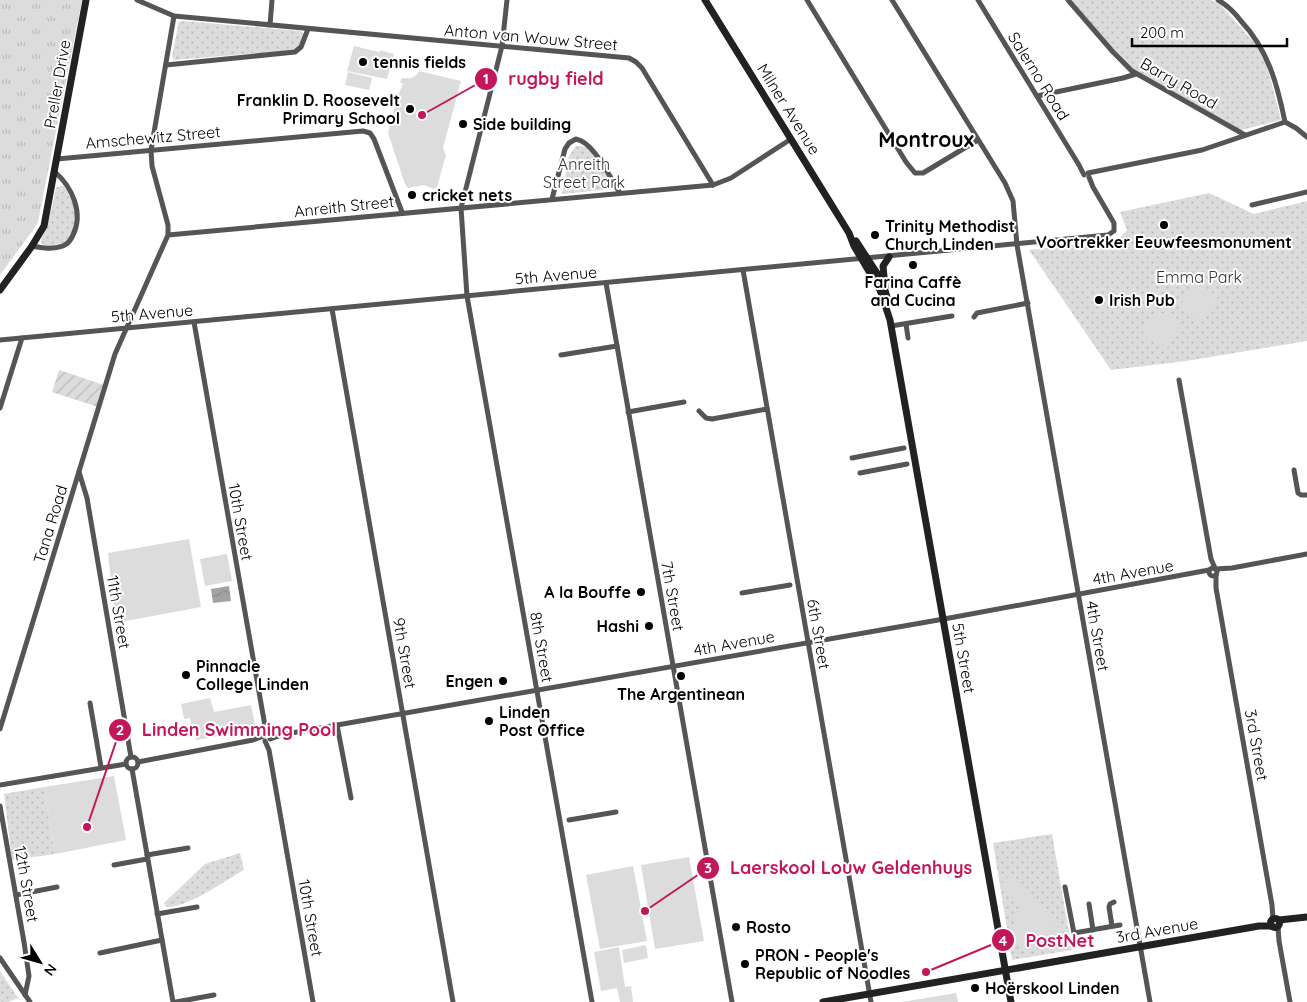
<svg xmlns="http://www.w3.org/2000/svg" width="1307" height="1002" font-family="Quicksand,sans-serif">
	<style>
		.grass { fill: url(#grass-tufts) }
		.park { fill: url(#park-dots) }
		.garden { fill: url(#garden-furrows) }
		.pitch { fill: #dcdcdc }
		.water { fill: url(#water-waves) }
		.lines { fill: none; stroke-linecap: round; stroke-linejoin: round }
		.street { stroke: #555; stroke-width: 5 }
		.secondary { stroke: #222; stroke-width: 7 }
		.poi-dot { fill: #000; stroke: #fff; stroke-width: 2 }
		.labels { text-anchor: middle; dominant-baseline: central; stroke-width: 4; stroke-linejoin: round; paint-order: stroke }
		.street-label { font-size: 16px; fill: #000; stroke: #fff }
		.poi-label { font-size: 16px; font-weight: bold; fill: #000; stroke: #fff; text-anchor: start }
		.park-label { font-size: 16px; fill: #333; stroke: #fff }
		.district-label { font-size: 21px; font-weight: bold; fill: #000; stroke: #fff }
		.leader { fill: none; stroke: #c2185b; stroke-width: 2 }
		.callout-dot { fill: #c2185b; stroke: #fff; stroke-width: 2 }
		.mark-label { font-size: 15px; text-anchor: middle; font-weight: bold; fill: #fff }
		.callout-label { font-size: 18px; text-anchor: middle; font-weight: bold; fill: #c2185b; stroke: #fff; stroke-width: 4; stroke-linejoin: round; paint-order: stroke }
	</style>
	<defs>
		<pattern id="grass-tufts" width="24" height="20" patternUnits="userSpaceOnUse" patternTransform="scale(1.25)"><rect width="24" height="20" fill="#dcdcdc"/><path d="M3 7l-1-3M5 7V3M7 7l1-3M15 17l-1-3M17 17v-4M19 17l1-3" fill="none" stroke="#bbb"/></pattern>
		<pattern id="park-dots" width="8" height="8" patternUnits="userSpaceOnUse" patternTransform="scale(1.25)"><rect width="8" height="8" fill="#dcdcdc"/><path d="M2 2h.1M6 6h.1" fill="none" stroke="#bbb" stroke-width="1.8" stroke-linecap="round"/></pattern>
		<pattern id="garden-furrows" width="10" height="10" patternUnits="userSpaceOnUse" patternTransform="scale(1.25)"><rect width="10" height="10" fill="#dcdcdc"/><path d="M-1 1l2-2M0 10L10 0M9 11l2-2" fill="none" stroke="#bbb"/></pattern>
		<pattern id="water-waves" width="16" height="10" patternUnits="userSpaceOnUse" patternTransform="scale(1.25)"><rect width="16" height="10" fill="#a3a3a3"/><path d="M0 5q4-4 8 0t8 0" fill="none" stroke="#8b8b8b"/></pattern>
	</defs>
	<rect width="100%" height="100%" fill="#fff"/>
	<!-- grass -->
	<polygon class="grass" points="0,0 82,0 38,222 33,230 0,275"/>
	<!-- park -->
	<g class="park">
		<polygon points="1066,0 1211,0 1220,4 1264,54 1281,120 1238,131 1128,72"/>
		<polygon points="183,21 300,31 304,34 301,44 296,50 174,60 172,56 178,26 179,22"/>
		<polygon points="576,146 590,147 612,182 611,189 562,194 569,156"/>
		<path d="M60,186h4c6,9 14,26 12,38 -2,16 -19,30 -34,20l-1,-4 7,-16 8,-36z"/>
		<polygon points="1209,193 1254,214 1307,201 1307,341 1186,361 1111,370 1029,250 1118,240 1127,230 1120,212"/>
		<polygon points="44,787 55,854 12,860 4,794"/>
		<polygon points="1052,834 1072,950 1012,960 993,843"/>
		<path d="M240,853l4,17c-20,11 -56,38 -78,37l-2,-4 41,-39z"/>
		<polygon points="0,971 18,998 8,1002 0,1002"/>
	</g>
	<!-- garden -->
	<polygon class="garden" points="59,370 104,385 98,407 52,392"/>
	<!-- pitch -->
	<g class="pitch">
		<polygon points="354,46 379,52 377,60 380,50 394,54 387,79 347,71"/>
		<path d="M419,71l42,10 -18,67 3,7 -9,32 -3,2 -10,-4 -16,3 -3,-4 -17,-51 9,-35 6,-14 -3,-2 2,-4c7,1 14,0 17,-7z"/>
		<polygon points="348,72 372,78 369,90 345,85"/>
		<polygon points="1192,283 1218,296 1204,322 1179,308"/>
		<polygon points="1156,310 1181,323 1167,349 1142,335"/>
		<polygon points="189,539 201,607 120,622 115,620 108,553"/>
		<polygon points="227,554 232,581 205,586 200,559"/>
		<polygon points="210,698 214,712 251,705 256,730 196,740 190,718 184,719 181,704"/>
		<polygon points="114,776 126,840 55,854 44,787"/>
		<polygon points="689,857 704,941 655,949 641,865"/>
		<polygon points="633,866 647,941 600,949 586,875"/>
		<polygon points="1010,875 1065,935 1046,952 1036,943 1027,952 1010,934 1019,924 1011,915 1021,906 1001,884"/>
		<polygon points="646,945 648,958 624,963 622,950"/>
		<polygon points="619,947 625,987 631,986 633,1002 620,1002 617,988 601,991 594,952"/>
		<polygon points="956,993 958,1002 902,1002"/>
	</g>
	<!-- water -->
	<polygon class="water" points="229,586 231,601 213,603 211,589"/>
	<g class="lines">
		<!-- street -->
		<g class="street">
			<polyline points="137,0 174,16 629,58 636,62 642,68 713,185"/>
			<polyline points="507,0 502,46 461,208 467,296 592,1002"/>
			<polyline points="807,0 906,162 915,173 923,173 978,140"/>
			<polyline points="892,0 1005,183 1013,201 1017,245 1150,1002"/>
			<polyline points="978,0 1079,165 1084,175"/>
			<polyline points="1068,0 1113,52 1132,71 1245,135"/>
			<path d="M1218,0c9,5 17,13 23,21 27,29 36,62 44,101l11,6 11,9"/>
			<polyline points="270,25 272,0"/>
			<polyline points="166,65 295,52 301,47 308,29"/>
			<polyline points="1037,96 1123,78 1136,74"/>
			<polyline points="57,159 363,131 370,133 374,139 402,212"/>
			<polyline points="1088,173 1202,150 1285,122"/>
			<path d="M552,199l13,-50 4,-6 7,-4c18,3 34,39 44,54"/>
			<polyline points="1252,205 1307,192"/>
			<polyline points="168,235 713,185 731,178 791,139"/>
			<path d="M32,246c10,2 21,4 31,0 5,-2 8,-6 10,-11 11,-22 -1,-48 -18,-63"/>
			<polyline points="743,270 871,1002"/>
			<polyline points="606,283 732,1002"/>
			<polyline points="332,309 453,1002"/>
			<polyline points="974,317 977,313 1028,303"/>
			<polyline points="194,322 265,726 264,735"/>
			<polyline points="906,324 908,338"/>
			<polyline points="891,326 952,316"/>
			<polyline points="0,340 1108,235 1114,231 1114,223 1093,187 1089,177"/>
			<polyline points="561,355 617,346"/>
			<polyline points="1179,380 1211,559 1215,568"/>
			<polyline points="0,408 22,338"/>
			<polyline points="699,411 706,418 712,419 767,409"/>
			<polyline points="628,412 684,402"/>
			<polyline points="852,458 904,448"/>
			<polyline points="1294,470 1298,493 1301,495 1307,495"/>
			<polyline points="79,472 87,498 131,757"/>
			<polyline points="860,473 907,464"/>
			<circle cx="1213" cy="572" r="4"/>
			<polyline points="1215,569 1232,568 1307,554"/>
			<polyline points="1216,575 1216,588 1272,905 1273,919"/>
			<polyline points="742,593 790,585"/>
			<polyline points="90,703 101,767"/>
			<polyline points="337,725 351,798"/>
			<polyline points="0,729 115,354 168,235 168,225 152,166 151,150 174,16"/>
			<polyline points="270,735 280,735 944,619 1209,570"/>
			<polyline points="270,739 279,736"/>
			<polyline points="265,741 269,750 313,1002"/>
			<circle cx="132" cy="763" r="6"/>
			<polyline points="138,762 253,740 264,736"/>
			<polyline points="132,769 173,1002"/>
			<polyline points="0,785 126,764"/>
			<polyline points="0,806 24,942 29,976 25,995"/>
			<polyline points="569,820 616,812"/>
			<polyline points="147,855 188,848"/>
			<polyline points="114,865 147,859"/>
			<polyline points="1065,887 1074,933 1120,925"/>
			<polyline points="16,895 57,887"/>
			<polyline points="1089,904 1093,930"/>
			<polyline points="157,914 197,907"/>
			<polyline points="1112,926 1109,907 1110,904 1114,902"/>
			<polyline points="1278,927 1279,941 1290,1002"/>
			<polyline points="100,953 162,940"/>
			<polyline points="0,958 30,1002"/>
			<polyline points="176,1002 214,995"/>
		</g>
		<!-- secondary -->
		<g class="secondary">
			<polyline points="705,0 849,233 854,246 880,290 890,320 1011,1002"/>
			<polyline points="856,241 882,281 888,300"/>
			<polyline points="885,287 883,266 889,257"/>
			<polyline points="0,290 32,246 44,226 86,0"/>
			<circle cx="1275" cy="923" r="4.5"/>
			<polyline points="1279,920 1307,917"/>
			<polyline points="823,1002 1259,926 1272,926"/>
		</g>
	</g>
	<!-- markers -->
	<g class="poi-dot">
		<circle cx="363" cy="62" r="5"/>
		<circle cx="410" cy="109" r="5"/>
		<circle cx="463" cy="124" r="5"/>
		<circle cx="412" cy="195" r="5"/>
		<circle cx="1164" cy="225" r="5"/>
		<circle cx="875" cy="235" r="5"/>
		<circle cx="913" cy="265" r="5"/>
		<circle cx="1099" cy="300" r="5"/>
		<circle cx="641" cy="592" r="5"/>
		<circle cx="649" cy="626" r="5"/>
		<circle cx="186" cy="675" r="5"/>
		<circle cx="681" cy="676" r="5"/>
		<circle cx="503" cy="681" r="5"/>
		<circle cx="489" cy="721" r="5"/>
		<circle cx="736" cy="927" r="5"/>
		<circle cx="745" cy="964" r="5"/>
		<circle cx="975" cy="988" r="5"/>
	</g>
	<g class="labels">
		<!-- street labels -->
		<g class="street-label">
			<text transform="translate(531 37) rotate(5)">Anton van Wouw Street</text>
			<text transform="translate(1039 76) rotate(58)">Salerno Road</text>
			<text transform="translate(1179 83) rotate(30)">Barry Road</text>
			<text transform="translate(57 84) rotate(-80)">Preller Drive</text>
			<text transform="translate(789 109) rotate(58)">Milner Avenue</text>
			<text transform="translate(153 137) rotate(-5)">Amschewitz Street</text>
			<text transform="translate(344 206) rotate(-6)">Anreith Street</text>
			<text transform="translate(556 275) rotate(-5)">5th Avenue</text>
			<text transform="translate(152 313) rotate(-5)">5th Avenue</text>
			<text transform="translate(241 522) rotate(80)">10th Street</text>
			<text transform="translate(50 524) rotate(-73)">Tana Road</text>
			<text transform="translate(1133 572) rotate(-10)">4th Avenue</text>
			<text transform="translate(673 596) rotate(80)">7th Street</text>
			<text transform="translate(119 612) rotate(80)">11th Street</text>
			<text transform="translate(819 634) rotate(80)">6th Street</text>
			<text transform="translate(1098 636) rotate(80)">4th Street</text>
			<text transform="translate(734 643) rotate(-10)">4th Avenue</text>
			<text transform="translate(542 647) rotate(80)">8th Street</text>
			<text transform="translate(405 653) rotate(80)">9th Street</text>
			<text transform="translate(964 658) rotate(80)">5th Street</text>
			<text transform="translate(1257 745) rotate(80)">3rd Street</text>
			<text transform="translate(27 884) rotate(80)">12th Street</text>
			<text transform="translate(311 918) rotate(80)">10th Street</text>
			<text transform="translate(1157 930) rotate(-10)">3rd Avenue</text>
		</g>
		<!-- poi labels -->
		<g class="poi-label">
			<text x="373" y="62">tennis fields</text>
			<text x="400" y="100" text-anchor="end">Franklin D. Roosevelt<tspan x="400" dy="18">Primary School</tspan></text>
			<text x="473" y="124">Side building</text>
			<text x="422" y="195">cricket nets</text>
			<text x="885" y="226">Trinity Methodist<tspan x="885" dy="18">Church Linden</tspan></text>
			<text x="1164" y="242" text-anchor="middle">Voortrekker Eeuwfeesmonument</text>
			<text x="913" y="282" text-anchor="middle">Farina Caffè<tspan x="913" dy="18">and Cucina</tspan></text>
			<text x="1109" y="300">Irish Pub</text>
			<text x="631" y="592" text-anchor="end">A la Bouffe</text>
			<text x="639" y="626" text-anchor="end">Hashi</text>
			<text x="196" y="666">Pinnacle<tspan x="196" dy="18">College Linden</tspan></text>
			<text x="493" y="681" text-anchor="end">Engen</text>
			<text x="681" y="694" text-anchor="middle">The Argentinean</text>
			<text x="499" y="712">Linden<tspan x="499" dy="18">Post Office</tspan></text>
			<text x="746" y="927">Rosto</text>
			<text x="755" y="955">PRON - People's<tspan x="755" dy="18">Republic of Noodles</tspan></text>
			<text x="985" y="988">Hoërskool Linden</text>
		</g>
		<!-- park labels -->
		<g class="park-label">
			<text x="584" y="164">Anreith<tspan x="584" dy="18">Street Park</tspan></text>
			<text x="1199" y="277">Emma Park</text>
		</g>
		<!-- district labels -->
		<g class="district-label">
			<text x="926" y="139">Montroux</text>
		</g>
	</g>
	<!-- callouts -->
	<path class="leader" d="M422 115L486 79M87 827L120 730M645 911L708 868M926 972L1003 940"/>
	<g class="callout-dot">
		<circle cx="422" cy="115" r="5"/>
		<circle cx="87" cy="827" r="5"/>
		<circle cx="645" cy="911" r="5"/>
		<circle cx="926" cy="972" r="5"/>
		<circle cx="486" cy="79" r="12"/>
		<circle cx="120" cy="730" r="12"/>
		<circle cx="708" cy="868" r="12"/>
		<circle cx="1003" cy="940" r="12"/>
	</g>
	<g class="mark-label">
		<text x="486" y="84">1</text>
		<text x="120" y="735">2</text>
		<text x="708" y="873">3</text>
		<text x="1003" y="946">4</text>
	</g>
	<g class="callout-label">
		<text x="556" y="85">rugby field</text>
		<text x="239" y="736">Linden Swimming Pool</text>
		<text x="851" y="874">Laerskool Louw Geldenhuys</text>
		<text x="1060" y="947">PostNet</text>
	</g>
	<!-- north arrow -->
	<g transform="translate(40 962) rotate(127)" stroke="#ffffff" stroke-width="4" paint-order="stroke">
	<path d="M0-4L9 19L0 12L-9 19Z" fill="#000000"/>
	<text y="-8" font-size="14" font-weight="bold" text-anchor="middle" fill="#000000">N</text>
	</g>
	<!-- scale -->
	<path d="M1132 38v8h155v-8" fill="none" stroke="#000000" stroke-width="2.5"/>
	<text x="1140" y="38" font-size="15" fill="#000000" stroke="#ffffff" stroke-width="4" paint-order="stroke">200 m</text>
</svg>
